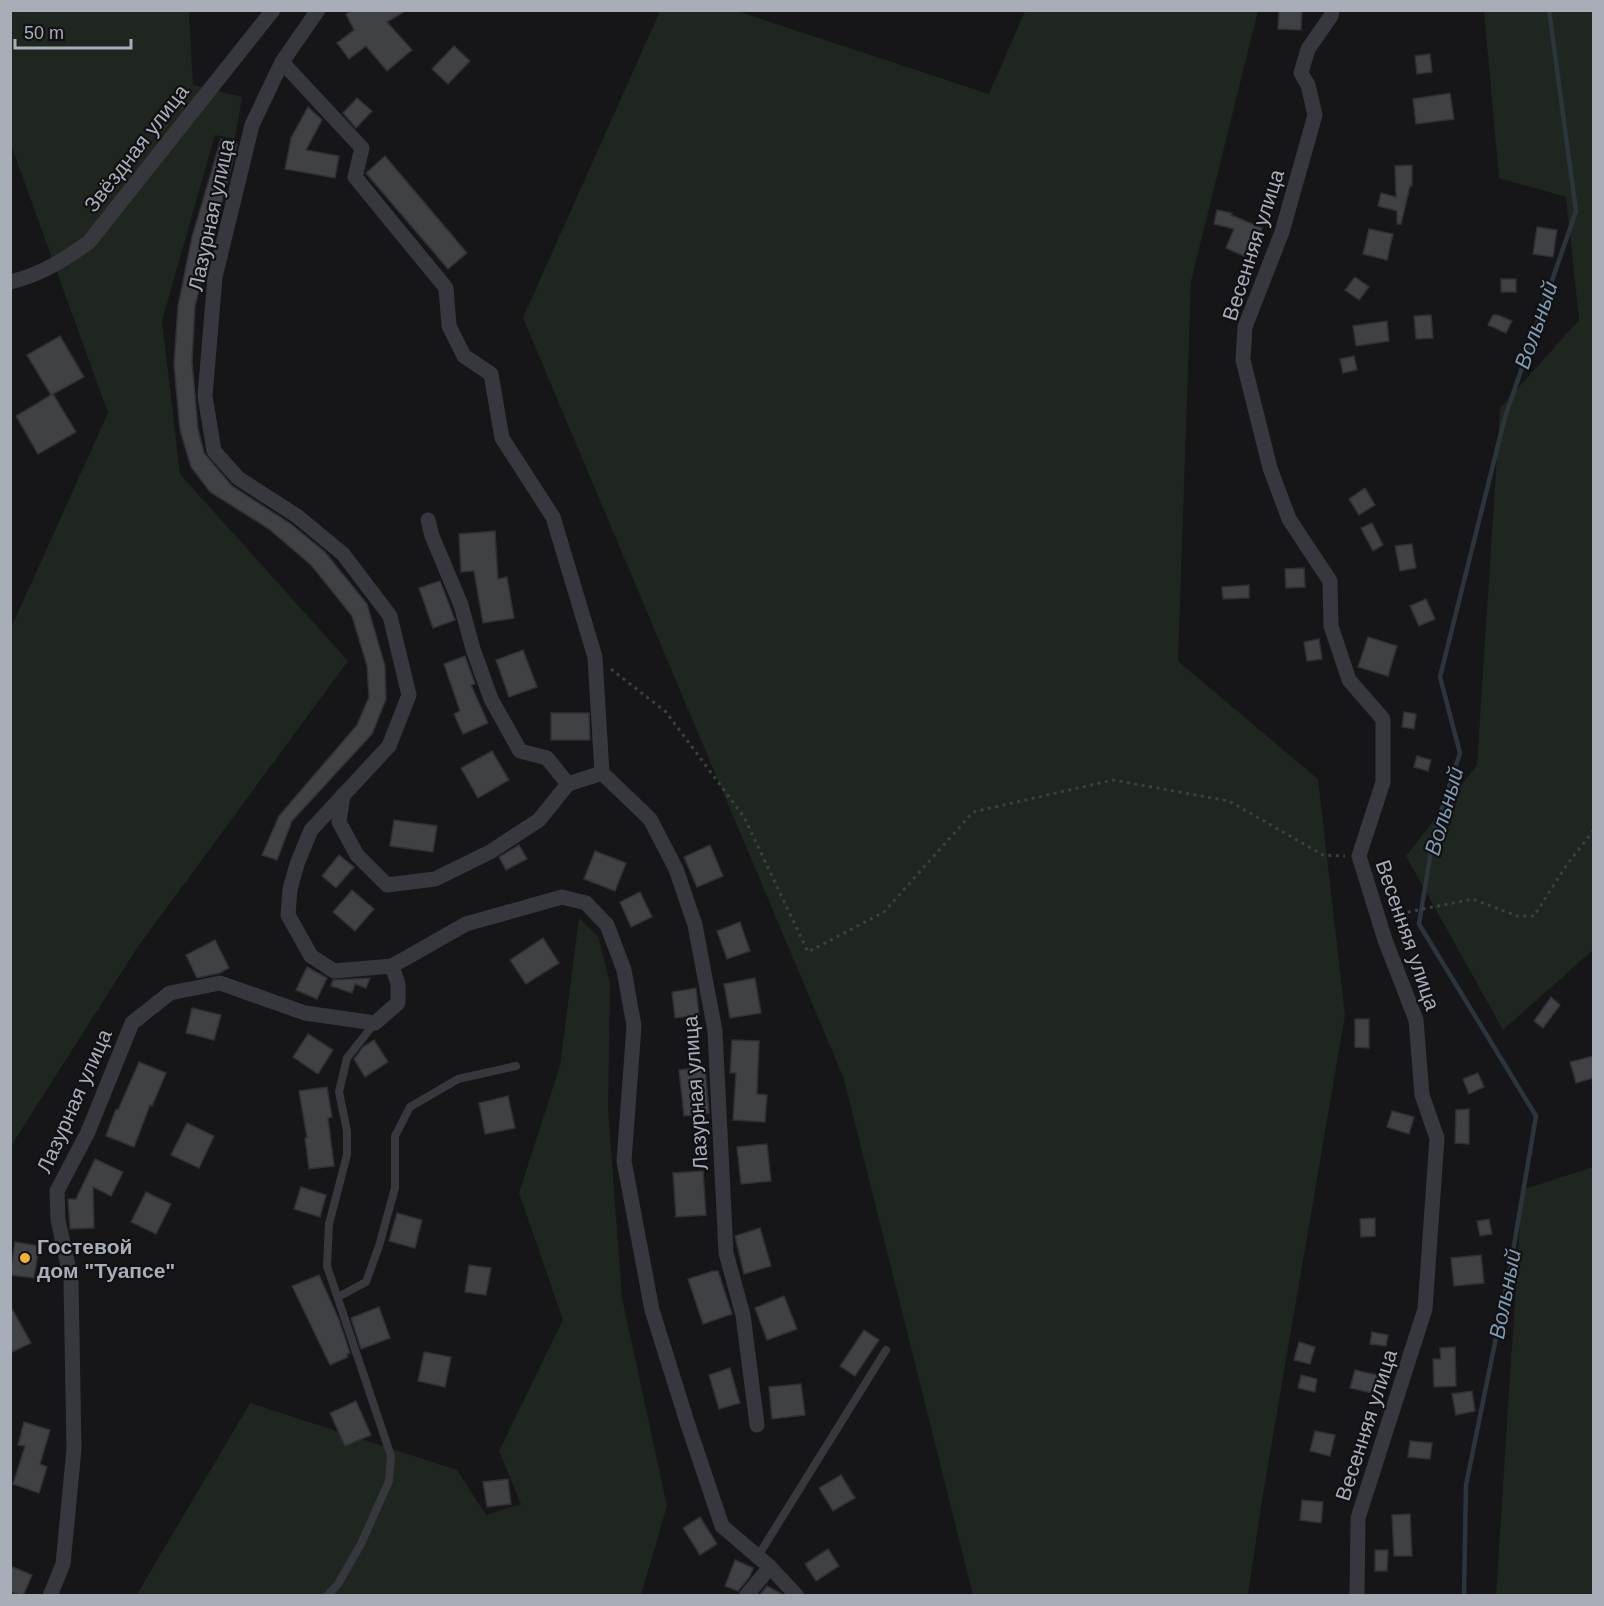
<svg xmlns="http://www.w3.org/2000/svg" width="1604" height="1606" font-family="Helvetica,sans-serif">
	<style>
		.green { fill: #1e261f }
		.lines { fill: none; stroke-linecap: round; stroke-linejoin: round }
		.stream { stroke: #2c353c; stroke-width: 4.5 }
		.building { fill: #404145; stroke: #303034; stroke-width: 1.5 }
		.path { stroke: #3d3f44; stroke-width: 3; stroke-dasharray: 3 4.5; stroke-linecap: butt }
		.lane { stroke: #37383d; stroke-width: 8 }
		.street { stroke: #37383d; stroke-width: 15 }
		.poi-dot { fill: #f2b134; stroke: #111113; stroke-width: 2 }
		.labels { text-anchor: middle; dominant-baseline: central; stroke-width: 4.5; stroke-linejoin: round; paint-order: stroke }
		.street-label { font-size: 21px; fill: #a8adb8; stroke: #111113 }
		.poi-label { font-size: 21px; font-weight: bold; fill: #a8adb8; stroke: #111113; text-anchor: start }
		.water-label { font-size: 22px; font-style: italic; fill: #7f9bb3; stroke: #111113 }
	</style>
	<rect width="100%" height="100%" fill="#161618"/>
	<!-- green -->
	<g class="green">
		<polygon points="11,11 189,11 193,85 242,97 235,139 215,135 162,321 180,474 348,661 137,948 11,1146 11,628 108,413 11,145"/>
		<polygon points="660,11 737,11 989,94 1025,11 1258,11 1191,281 1178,661 1318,779 1345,1015 1262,1500 1248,1595 973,1595 844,1079 523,318"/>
		<polygon points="1484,11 1594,11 1593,950 1503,1030 1406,856 1477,765 1500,408 1579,320 1566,197 1499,178"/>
		<polygon points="579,918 598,936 610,983 608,1108 622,1298 667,1506 641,1595 136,1596 250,1403 457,1470 486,1515 521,1504 499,1451 563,1320 519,1193 560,1066"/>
		<polygon points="1593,1167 1593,1595 1496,1595 1522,1190"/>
	</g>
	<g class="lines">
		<!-- stream -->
		<polyline class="stream" points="1464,1596 1466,1485 1510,1269 1536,1116 1419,924 1434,833 1460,753 1440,677 1505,417 1576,211 1549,10"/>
	</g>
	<!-- building -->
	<g class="building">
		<polygon points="353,10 407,10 387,22 412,50 387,71 366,46 349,59 337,43 354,30 346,14"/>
		<polygon points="1279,10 1302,10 1301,30 1278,29"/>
		<polygon points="454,46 470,61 448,84 432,69"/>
		<polygon points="1430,54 1432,72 1417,74 1415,56"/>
		<polygon points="1450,93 1454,119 1416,124 1413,99"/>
		<polygon points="357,98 372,111 356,128 343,113"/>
		<polygon points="308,107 322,120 306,150 339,156 335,178 285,169 291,138"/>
		<polygon points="221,139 237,144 195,306 192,362 198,429 204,453 232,486 291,524 325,552 367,604 385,666 386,699 372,734 292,821 277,860 262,855 279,816 357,725 369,697 367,666 352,616 311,565 269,529 210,492 191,467 180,430 174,364 178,306 192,237"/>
		<polygon points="385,156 467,253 448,269 366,173"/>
		<polygon points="1412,165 1412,186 1410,186 1401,224 1397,224 1397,211 1378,206 1381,193 1396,197 1395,166"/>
		<polygon points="1217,210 1232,213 1231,215 1262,228 1260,234 1254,233 1244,256 1226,248 1234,229 1214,224"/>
		<polygon points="1537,227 1557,230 1553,257 1533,254"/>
		<polygon points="1369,229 1393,234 1387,260 1363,254"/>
		<polygon points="1355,277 1369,287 1359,300 1345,290"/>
		<rect x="1501" y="279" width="15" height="13"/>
		<polygon points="1431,315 1433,338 1416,339 1414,316"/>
		<polygon points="1493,315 1498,315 1512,321 1506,333 1488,325"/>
		<polygon points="1387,321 1389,341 1356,346 1353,326"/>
		<polygon points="60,336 84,377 53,394 76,432 38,454 16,416 51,395 27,355"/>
		<polygon points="1354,356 1357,370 1343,373 1340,359"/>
		<polygon points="1365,488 1375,505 1359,515 1349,499"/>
		<polygon points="1372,523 1383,545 1373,551 1361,528"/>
		<polygon points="495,531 498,579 507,577 514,618 483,623 474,571 461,572 459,534"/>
		<polygon points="1412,544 1416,568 1400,571 1395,546"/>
		<polygon points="1304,568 1305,587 1286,588 1285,569"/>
		<polygon points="440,581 455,620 433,628 419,588"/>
		<polygon points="1249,585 1249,598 1223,599 1222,587"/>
		<polygon points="1426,599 1435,619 1419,626 1410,606"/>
		<polygon points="1368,637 1397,646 1388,676 1358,667"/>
		<polygon points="1319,639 1322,659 1307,661 1304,642"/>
		<polygon points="523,650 537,687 509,697 496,660"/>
		<polygon points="465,656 475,684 471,685 488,723 463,734 454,714 460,711 444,664"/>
		<polygon points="1404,712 1416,714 1414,729 1402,727"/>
		<polygon points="551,713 589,713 590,740 551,740"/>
		<polygon points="492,751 509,780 478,798 461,768"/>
		<polygon points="1417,756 1431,760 1428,771 1414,767"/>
		<polygon points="394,820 437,826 433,852 390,846"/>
		<polygon points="519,845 527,859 506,870 499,857"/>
		<polygon points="710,845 723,876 697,887 684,857"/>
		<polygon points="595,851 626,863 615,891 584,879"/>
		<polygon points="339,855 354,867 336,888 322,876"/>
		<polygon points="352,890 374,909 355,931 333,912"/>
		<polygon points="640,892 652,917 631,927 620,902"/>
		<polygon points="740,922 750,951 727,959 717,931"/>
		<polygon points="543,938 559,963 526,984 510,960"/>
		<polygon points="215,940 229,968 220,973 197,978 186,955"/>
		<polygon points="307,967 327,978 317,999 296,990"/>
		<polygon points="370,978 366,988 355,984 352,993 331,986 333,980"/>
		<polygon points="755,978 761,1013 730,1018 724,984"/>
		<polygon points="696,988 699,1015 675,1018 672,992"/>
		<polygon points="1551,997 1560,1005 1543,1028 1534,1021"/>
		<polygon points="192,1008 221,1015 214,1040 186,1033"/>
		<polygon points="1355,1019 1369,1019 1369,1048 1355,1047"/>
		<polygon points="308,1034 333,1050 318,1074 293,1057"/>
		<polygon points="374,1040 388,1062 365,1077 354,1059 363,1047"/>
		<polygon points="732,1040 759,1041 757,1094 767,1095 765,1122 733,1120 736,1073 730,1073"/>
		<polygon points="1593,1056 1593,1078 1576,1083 1570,1062"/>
		<polygon points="139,1062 166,1073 152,1106 150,1105 134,1147 106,1136 116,1109 118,1110"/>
		<polygon points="705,1067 709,1113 684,1116 679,1070"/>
		<polygon points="1478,1073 1484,1087 1469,1094 1463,1079"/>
		<polygon points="327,1087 332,1117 328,1118 334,1166 309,1169 305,1138 307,1138 299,1091"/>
		<polygon points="508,1096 515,1128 485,1134 479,1103"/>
		<polygon points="1469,1109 1469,1144 1455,1143 1456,1110"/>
		<polygon points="1392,1111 1414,1117 1409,1134 1387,1127"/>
		<polygon points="187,1123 214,1136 199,1168 171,1155"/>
		<polygon points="767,1144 771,1181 741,1184 737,1147"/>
		<polygon points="95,1159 123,1172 111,1196 93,1187 94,1228 70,1229 68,1199 76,1199"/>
		<polygon points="703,1171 706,1215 676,1217 673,1173"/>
		<polygon points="301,1187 326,1195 320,1217 294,1209"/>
		<polygon points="146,1192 171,1204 156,1234 131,1222"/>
		<polygon points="397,1213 422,1220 415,1248 389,1241"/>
		<polygon points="1375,1218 1375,1236 1361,1237 1360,1219"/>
		<polygon points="1489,1219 1492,1234 1480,1236 1477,1221"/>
		<polygon points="760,1228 771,1266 744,1274 735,1236"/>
		<polygon points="15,1242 39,1246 34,1278 10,1275"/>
		<polygon points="1481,1255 1484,1283 1454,1286 1451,1258"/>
		<polygon points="469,1265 491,1268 486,1295 465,1292"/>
		<polygon points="713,1271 718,1271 732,1314 703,1324 688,1279"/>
		<polygon points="319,1275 339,1320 350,1353 347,1354 348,1357 330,1365 292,1286"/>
		<polygon points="784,1296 797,1329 767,1340 755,1308"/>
		<polygon points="10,1305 31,1343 10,1353"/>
		<polygon points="379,1307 390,1338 361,1349 351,1318"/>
		<polygon points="864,1330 879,1340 855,1376 840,1366"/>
		<polygon points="1372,1332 1388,1335 1386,1346 1370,1344"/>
		<polygon points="1299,1342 1315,1347 1310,1364 1294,1360"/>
		<polygon points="1455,1347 1456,1386 1434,1387 1433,1359 1441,1359 1440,1348"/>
		<polygon points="424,1352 451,1357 445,1387 418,1381"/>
		<polygon points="730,1368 740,1403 719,1409 709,1375"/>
		<polygon points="1355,1370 1381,1376 1377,1394 1350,1388"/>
		<polygon points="1301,1375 1317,1379 1315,1392 1298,1388"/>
		<polygon points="801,1384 805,1415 772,1419 769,1387"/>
		<polygon points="1472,1391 1475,1411 1456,1415 1452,1394"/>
		<polygon points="356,1401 371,1435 345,1446 330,1413"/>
		<polygon points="24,1422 50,1430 40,1464 47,1467 39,1493 13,1484 25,1446 18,1445"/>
		<polygon points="1315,1431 1335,1435 1330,1456 1310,1451"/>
		<polygon points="1410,1441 1432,1443 1430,1459 1408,1457"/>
		<polygon points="841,1475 855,1498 833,1511 819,1488"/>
		<polygon points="508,1479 511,1504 487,1507 483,1482"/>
		<polygon points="1302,1500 1323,1502 1321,1523 1300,1520"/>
		<polygon points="1410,1514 1412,1556 1394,1556 1392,1515"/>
		<polygon points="700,1517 717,1544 700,1555 683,1528"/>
		<polygon points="828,1549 839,1566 816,1581 805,1564"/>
		<polygon points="1375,1550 1388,1550 1387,1571 1375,1571"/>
		<polygon points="735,1560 753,1568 750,1576 738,1591 725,1586"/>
		<polygon points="10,1566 32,1575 23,1596 10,1592"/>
		<polygon points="767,1586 782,1594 783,1596 759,1596"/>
	</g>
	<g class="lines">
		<!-- path -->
		<g class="path">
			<polyline points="611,669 666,712 744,817 808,952 884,912 973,812 1113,780 1229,801 1323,855 1345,856"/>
			<polyline points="1393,915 1473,899 1517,916 1534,916 1566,866 1594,830"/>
		</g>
		<!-- lane -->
		<g class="lane">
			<polyline points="338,1297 366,1282 379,1246 395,1188 395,1136 410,1107 458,1079 516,1066"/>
			<polyline points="758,1556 886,1350"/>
			<polyline points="327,1596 338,1584 361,1544 389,1481 391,1456 327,1266 329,1224 347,1155 347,1131 339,1092 347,1058 374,1024"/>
		</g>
		<!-- street -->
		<g class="street">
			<polyline points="1332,10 1331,16 1308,49 1301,73 1308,85 1315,115 1282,232 1245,327 1243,360 1270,468 1289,519 1330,581 1331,626 1349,680 1383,719 1383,782 1359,856 1385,940 1416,1020 1422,1095 1437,1138 1425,1309 1358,1518 1357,1596"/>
			<polyline points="282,62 362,148 355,177 446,288 449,326 464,356 491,374 502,438 553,517 595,657 602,773"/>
			<path d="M10,282c30,-7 54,-22 79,-40l184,-232"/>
			<polyline points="428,520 432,536 461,605 473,649 491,699 520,751 547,758 568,784 602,773 650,819 676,869 695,925 715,1031 726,1253 743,1315 757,1425"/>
			<polyline points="343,795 339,822 357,855 387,885 435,879 490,852 539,820 568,784"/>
			<polyline points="392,966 466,924 562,897 586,903 607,925 624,970 634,1026 624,1161 652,1310 688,1425 722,1526 770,1567 797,1596"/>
			<polyline points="50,1596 63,1564 74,1449 71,1280 58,1220 57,1191 88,1132 132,1023 170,993 220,983 305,1013 375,1023 398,1003 398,984 392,966 334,971 311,956 288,915 290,889 297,864 311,830 389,746 409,695 390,616 343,554 297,516 238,478 214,451 205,396 215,277 252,125 282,62 318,10"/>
			<polyline points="746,1596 770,1567"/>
		</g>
	</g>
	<!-- markers -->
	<circle class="poi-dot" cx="25" cy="1258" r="6"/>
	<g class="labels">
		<!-- street labels -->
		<g class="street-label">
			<text transform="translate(136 148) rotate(-52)">Звёздная улица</text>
			<text transform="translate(211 215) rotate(-78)">Лазурная улица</text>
			<text transform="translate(1253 245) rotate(-72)">Весенняя улица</text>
			<text transform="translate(1408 935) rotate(71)">Весенняя улица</text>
			<text transform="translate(695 1093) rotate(-94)">Лазурная улица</text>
			<text transform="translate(74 1101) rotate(-66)">Лазурная улица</text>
			<text transform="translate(1366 1425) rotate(-72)">Весенняя улица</text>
		</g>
		<!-- poi labels -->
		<g class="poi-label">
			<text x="37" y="1246">Гостевой<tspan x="37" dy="24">дом "Туапсе"</tspan></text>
		</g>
		<!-- water labels -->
		<g class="water-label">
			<text transform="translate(1536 325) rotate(-71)">Вольный</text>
			<text transform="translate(1444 811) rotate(-74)">Вольный</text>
			<text transform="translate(1505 1294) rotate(-79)">Вольный</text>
		</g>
	</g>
	<!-- border -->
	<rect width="1604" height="1606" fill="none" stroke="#a8adb8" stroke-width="24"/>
	<!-- scale -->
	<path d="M15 39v9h116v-9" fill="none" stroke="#a8adb8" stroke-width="3"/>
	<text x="24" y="39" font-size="18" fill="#a8adb8" stroke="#111113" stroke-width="4.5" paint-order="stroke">50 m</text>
</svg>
